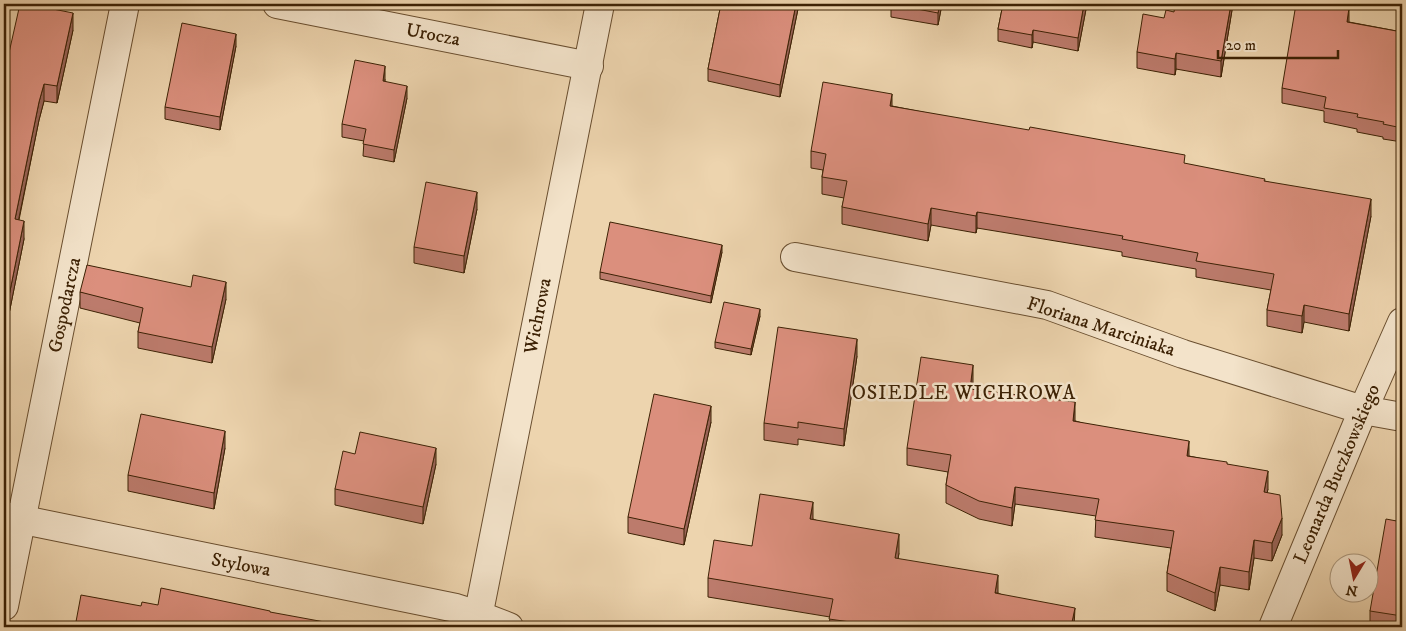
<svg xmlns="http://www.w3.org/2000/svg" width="1406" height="631" font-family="'IM FELL DW Pica',serif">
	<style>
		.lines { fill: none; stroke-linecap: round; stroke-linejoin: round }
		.minor-casing { stroke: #694e2f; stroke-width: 30 }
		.minor { stroke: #f3e3ca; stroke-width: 28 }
		.wall { fill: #bc7b6c; stroke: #3d2205 }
		.shaded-wall { fill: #996458; stroke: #3d2205 }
		.building { fill: #db8f7d; stroke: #3d2205 }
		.labels { text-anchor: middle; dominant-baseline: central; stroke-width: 5; stroke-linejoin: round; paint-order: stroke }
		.street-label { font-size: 19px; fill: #3d2205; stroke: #f3e3ca }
		.neighbourhood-label { font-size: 20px; letter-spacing: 1px; fill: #3d2205; stroke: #f3e3ca }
	</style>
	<rect width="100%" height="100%" fill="#edd4ae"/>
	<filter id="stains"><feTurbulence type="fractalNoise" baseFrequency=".004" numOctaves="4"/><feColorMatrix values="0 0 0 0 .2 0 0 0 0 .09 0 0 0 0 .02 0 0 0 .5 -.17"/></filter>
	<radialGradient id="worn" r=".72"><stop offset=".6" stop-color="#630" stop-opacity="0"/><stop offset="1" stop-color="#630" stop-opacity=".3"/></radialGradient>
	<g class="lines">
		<defs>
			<g id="minor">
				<polyline points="277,4 589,66"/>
				<polyline points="795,257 1047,305 1183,354 1363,410 1402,417"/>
				<polyline points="4,516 456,608 478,615 509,627"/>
				<polyline points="4,606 125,4"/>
				<polyline points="476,627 600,4"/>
				<polyline points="1273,627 1363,410 1402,322"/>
			</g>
		</defs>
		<!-- minor casing -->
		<use href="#minor" class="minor-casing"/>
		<!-- minor -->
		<use href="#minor" class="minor"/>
	</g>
	<!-- wall -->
	<g class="wall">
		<polygon points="721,4 799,4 780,97 708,81 708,69"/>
		<polygon points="891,4 942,4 938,25 891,17"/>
		<polygon points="1003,4 1087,4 1078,51 1033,42 1032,48 998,41 998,29"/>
		<polygon points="1233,4 1221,77 1176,69 1175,75 1137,68 1137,52 1164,18 1174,12"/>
		<polygon points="1349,22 1402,32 1402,142 1383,139 1383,137 1357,132 1357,129 1324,122 1324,111 1282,103 1282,88"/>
		<polygon points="73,30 57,103 44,101 39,120 19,220 24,239 6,329 4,328 4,75"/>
		<polygon points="236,46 220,130 165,119 165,107"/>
		<polygon points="385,79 385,81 407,98 394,162 363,156 364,141 342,137 342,124"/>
		<polygon points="892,106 1185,164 1265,181 1371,216 1349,331 1304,322 1302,333 1267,326 1267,310 1271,290 1196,277 1196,269 1122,256 1122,252 977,228 976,233 931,225 928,241 842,224 842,207 844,198 822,194 822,177 823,170 811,168 811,151"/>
		<polygon points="477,209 464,273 414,263 414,247"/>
		<polygon points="722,252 711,303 600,279 600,272"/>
		<polygon points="80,292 226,299 212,363 138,348 138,332 140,323 80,308"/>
		<polygon points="760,316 751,355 715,348 715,342"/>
		<polygon points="857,356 844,446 798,439 798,445 764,440 764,423"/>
		<polygon points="973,383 972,389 1189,456 1227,464 1268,489 1267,492 1282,535 1272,561 1254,558 1249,590 1220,585 1215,611 1167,591 1167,573 1171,548 1095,537 1096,516 1015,504 1012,526 979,519 946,503 946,485 948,472 907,465 907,448"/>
		<polygon points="711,422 684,545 628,533 628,517"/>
		<polygon points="225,448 214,509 128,491 128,475"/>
		<polygon points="355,454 436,464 423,524 335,505 335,489"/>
		<polygon points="813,519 899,553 898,559 998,593 1074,627 829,627 830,617 708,597 708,578 752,546"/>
		<polygon points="1402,522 1402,627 1383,627 1370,625 1370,611"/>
	</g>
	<!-- shaded-wall -->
	<g class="shaded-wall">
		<polygon points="796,4 799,4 780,97 780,85"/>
		<polygon points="940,4 942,4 938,25 938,13"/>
		<polygon points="1084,4 1087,4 1078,51 1078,38"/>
		<polygon points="1231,4 1233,4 1221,77 1221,61"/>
		<polygon points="1349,8 1349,23 1347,22"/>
		<polygon points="73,13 73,30 57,103 57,86"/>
		<polygon points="1033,30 1033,42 1032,48 1032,35"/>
		<polygon points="236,34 236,46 220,130 220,117"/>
		<polygon points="1176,53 1176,69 1175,75 1175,59"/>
		<polygon points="385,66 385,79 383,93 383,81"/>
		<polygon points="44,84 44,101 39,120 15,237 15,219 39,102"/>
		<polygon points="407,86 407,98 394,162 394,150"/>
		<polygon points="892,94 892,110 890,106"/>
		<polygon points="477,192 477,209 464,273 464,256"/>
		<polygon points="1371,199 1371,216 1349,331 1349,314"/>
		<polygon points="931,208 931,225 928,241 928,224"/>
		<polygon points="977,212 977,228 976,233 976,216"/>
		<polygon points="24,221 24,239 6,329 6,311"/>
		<polygon points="722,245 722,252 711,303 711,296"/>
		<polygon points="226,282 226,299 212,363 212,347"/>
		<polygon points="1304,305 1304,322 1302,333 1302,316"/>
		<polygon points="760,309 760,316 751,355 751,349"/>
		<polygon points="857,339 857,356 844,446 844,429"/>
		<polygon points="973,365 973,383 970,407 970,389"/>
		<polygon points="1075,402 1075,420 1073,438 1073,421"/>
		<polygon points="711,406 711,422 684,545 684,529"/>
		<polygon points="225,431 225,448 214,509 214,493"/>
		<polygon points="1189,441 1189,459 1187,456"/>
		<polygon points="436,448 436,464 423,524 423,507"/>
		<polygon points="1268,471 1268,489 1264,509 1264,492"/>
		<polygon points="1015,487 1015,504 1012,526 1012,508"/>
		<polygon points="813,502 813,521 810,519"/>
		<polygon points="1282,518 1282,535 1272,561 1272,543"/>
		<polygon points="899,534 899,553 895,576 895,558"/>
		<polygon points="1254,540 1254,558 1249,590 1249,572"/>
		<polygon points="1220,567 1220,585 1215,611 1215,593"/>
		<polygon points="998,575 998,593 995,593"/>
		<polygon points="1075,608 1074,627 1071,627"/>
	</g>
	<!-- building -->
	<g class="building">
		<polygon points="20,4 28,4 73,13 57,86 44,84 39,102 15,219 24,221 6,311 4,311 4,75"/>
		<polygon points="721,4 796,4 780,85 708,69"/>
		<polygon points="891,4 940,4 938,13"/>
		<polygon points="1003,4 1084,4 1078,38 1033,30 1032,35 998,29"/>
		<polygon points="1175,4 1231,4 1221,61 1176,53 1175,59 1137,52 1143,14 1164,18 1166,10 1174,12"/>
		<polygon points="1296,4 1327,4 1349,8 1347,22 1402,32 1402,128 1383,124 1384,122 1357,117 1358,114 1324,108 1326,97 1282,88"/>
		<polygon points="182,23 236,34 220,117 165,107"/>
		<polygon points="355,60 385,66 383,81 407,86 394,150 363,144 366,129 342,124"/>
		<polygon points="823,82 892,94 890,106 1029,130 1030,127 1185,155 1184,163 1265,179 1264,181 1371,199 1349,314 1304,305 1302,316 1267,310 1274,274 1196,261 1198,253 1122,239 1123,236 977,212 976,216 931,208 928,224 842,207 847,181 822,177 826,154 811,151"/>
		<polygon points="426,182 477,192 464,256 414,247"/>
		<polygon points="610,222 722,245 711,296 600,272"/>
		<polygon points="87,265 191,287 193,275 226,282 212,347 138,332 143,308 80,292"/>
		<polygon points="724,302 760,309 751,349 715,342"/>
		<polygon points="778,327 857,339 844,429 798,422 798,428 764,423"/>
		<polygon points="921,357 973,365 970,389 1075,402 1073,421 1189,441 1187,456 1227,462 1227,464 1268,471 1264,492 1280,495 1282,518 1272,543 1254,540 1249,572 1220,567 1215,593 1167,573 1174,531 1095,520 1099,499 1015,487 1012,508 979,501 946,485 951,455 907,448"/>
		<polygon points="654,394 711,406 684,529 628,517"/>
		<polygon points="141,414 225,431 214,493 128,475"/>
		<polygon points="360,432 436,448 423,507 335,489 343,451 355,454"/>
		<polygon points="760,494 813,502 810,519 899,534 895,558 998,575 995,593 1075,608 1071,627 886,627 829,619 833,599 708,578 714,540 752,546"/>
		<polygon points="1386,519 1402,522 1402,616 1370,611"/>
		<polygon points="161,588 270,611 270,612 341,625 340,627 75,627 81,595 141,606 142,602 158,605"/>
	</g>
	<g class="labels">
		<!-- street labels -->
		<g class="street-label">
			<text transform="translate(433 35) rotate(11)">Urocza</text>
			<text transform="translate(65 305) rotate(-78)">Gospodarcza</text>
			<text transform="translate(538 316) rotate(-79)">Wichrowa</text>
			<text transform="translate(1101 327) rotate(18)">Floriana Marciniaka</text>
			<text transform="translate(1337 474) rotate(-67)">Leonarda Buczkowskiego</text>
			<text transform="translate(241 565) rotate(11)">Stylowa</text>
		</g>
		<!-- neighbourhood labels -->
		<g class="neighbourhood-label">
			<text x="964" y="393">OSIEDLE WICHROWA</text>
		</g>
	</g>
	<!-- margin -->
	<rect width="1406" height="631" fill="none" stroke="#edd4ae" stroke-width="20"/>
	<rect x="5" y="5" width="1396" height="621" fill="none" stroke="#3d2205" stroke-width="2.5"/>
	<rect x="10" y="10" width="1386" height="611" fill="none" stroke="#3d2205"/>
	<!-- north arrow -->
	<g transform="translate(1354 578) rotate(190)"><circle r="24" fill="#f3e3ca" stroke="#aa967b"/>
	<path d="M0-4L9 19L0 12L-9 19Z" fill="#8f2418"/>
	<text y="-8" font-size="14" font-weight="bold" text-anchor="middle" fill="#3d2205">N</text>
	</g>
	<!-- scale -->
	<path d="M1218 50v8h120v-8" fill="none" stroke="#3d2205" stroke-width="2.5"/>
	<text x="1226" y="50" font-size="15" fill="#3d2205" stroke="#f3e3ca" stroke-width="4" paint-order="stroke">20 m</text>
	<rect width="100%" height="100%" filter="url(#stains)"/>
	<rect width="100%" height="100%" fill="url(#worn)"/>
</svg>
